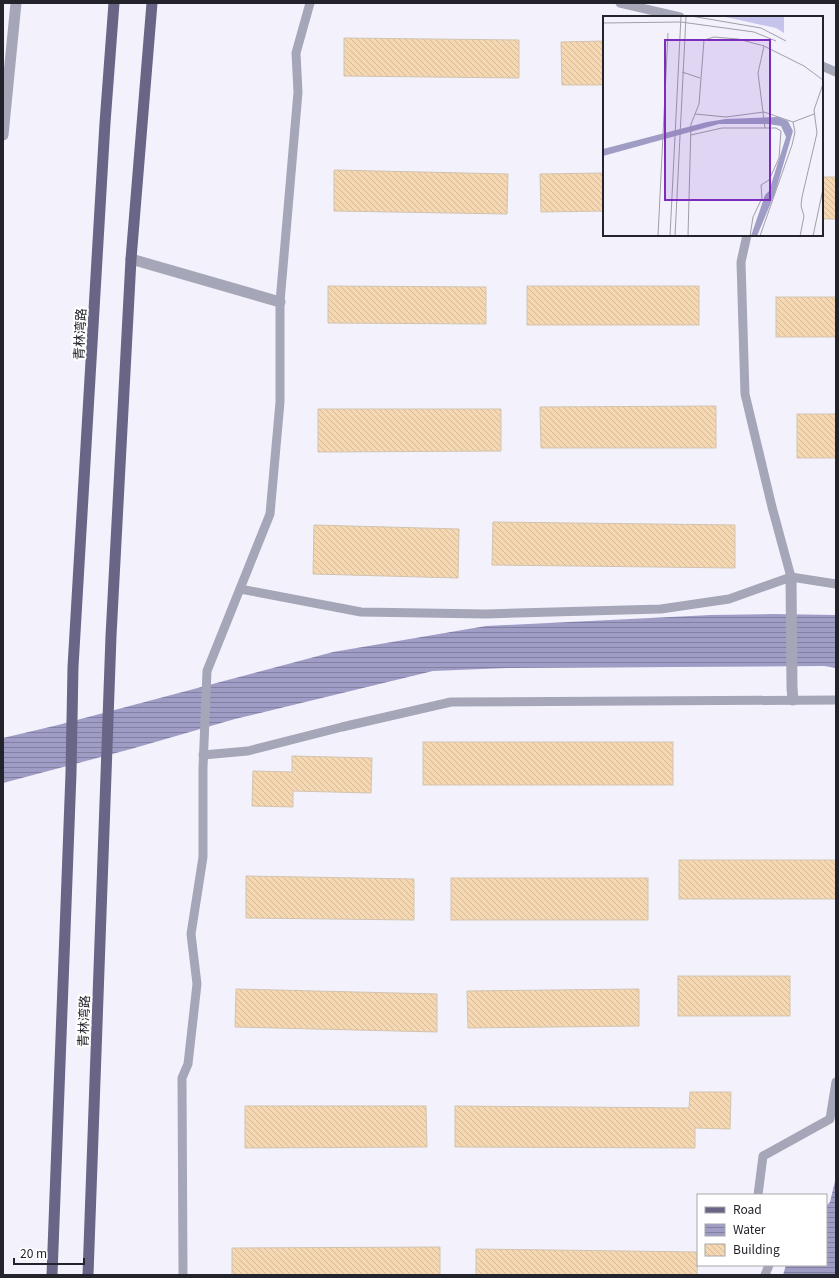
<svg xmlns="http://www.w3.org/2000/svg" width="839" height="1278" font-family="Georgia,'Noto Sans SC',serif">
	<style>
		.water { fill: url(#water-rules) }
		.building { fill: url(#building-back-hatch); stroke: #d2c3b0 }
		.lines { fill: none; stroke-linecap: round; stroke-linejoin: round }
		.service { stroke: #a6a6b9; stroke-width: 9 }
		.minor { stroke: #a6a6b9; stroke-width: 11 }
		.primary { stroke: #686586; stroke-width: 11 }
		.labels { text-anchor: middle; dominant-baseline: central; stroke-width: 4; stroke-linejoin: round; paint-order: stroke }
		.street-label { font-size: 13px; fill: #23232b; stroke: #fff }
		.inset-road { fill: none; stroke: #a09fa8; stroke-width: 1 }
		.view { fill: #7b2cbf; fill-opacity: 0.15; stroke: #7b2cbf; stroke-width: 2 }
		.inset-edge { fill: none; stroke: #23232b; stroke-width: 2 }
	</style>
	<defs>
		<pattern id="water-rules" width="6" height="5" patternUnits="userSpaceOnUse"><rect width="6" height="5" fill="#9f9dc6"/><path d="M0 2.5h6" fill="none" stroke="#8180a1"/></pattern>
		<pattern id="building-back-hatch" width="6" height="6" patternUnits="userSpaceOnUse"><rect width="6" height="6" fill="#f5d8b2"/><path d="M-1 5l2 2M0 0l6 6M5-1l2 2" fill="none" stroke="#d2b999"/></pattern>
	</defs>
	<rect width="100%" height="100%" fill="#f3f2fc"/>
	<!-- water -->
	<g class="water">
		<polygon points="773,614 836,615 836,668 824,666 507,668 433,671 235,719 131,749 3,783 3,738 58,725 333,652 486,626 711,615"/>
		<polygon points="836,1177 836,1275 783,1275 786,1265 826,1265 826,1206 830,1202"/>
	</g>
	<!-- building -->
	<g class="building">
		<polygon points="344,38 519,40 519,78 344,76"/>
		<polygon points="604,41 604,85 562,85 561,42"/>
		<polygon points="334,170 508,174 507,214 334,211"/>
		<polygon points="604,173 604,211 541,212 540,174"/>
		<rect x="822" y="177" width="14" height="42"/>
		<polygon points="328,286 486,287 486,324 328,323"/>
		<rect x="527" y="286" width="172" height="39"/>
		<rect x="776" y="297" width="60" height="40"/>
		<polygon points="716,406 716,448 541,448 540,407"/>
		<polygon points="318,409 501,409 501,451 318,452"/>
		<rect x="797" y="414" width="39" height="44"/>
		<polygon points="493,522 735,525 735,568 492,565"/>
		<polygon points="314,525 459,529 458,578 313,574"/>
		<rect x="423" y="742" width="250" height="43"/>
		<polygon points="292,756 372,758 371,793 293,791 293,807 252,806 253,771 292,772"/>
		<rect x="679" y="860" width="157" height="39"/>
		<polygon points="246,876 414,879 414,920 246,918"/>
		<rect x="451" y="878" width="197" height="42"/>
		<rect x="678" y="976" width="112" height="40"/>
		<polygon points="236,989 437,994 437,1032 235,1027"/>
		<polygon points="639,989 639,1026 468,1028 467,991"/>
		<polygon points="690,1092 731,1092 730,1129 695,1128 695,1148 455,1147 455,1106 689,1108"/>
		<polygon points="245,1106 426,1106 427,1147 245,1148"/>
		<polygon points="440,1247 440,1275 232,1275 232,1248"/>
		<polygon points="476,1249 698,1252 697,1275 476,1275"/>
	</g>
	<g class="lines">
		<!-- service -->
		<g class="service">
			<polyline points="620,3 680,17"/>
			<polyline points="822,66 836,72"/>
			<polyline points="747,235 741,262 745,394 772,507 791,577"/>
			<polyline points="240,589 361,612 486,614 661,609 729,599 791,577 836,584"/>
			<polyline points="203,755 248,751 342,727 451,702 836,700"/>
			<polyline points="758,1195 763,1156 830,1119 836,1082"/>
			<polyline points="183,1275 182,1078 188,1064 197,984 191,934 203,857 203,768 207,671 270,514 280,402 280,302 298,92 296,53 310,3"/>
			<polyline points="765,1275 769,1265"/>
		</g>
		<!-- minor -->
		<g class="minor">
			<polyline points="3,135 16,3"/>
			<polyline points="131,259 280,302"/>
			<polyline points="791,577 792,688 793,700"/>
		</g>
		<!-- primary -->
		<g class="primary">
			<polyline points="52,1275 71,773 73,667 105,123 114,3"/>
			<polyline points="88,1275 111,636 131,259 152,3"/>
		</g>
	</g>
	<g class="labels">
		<!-- street labels -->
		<g class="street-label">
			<text transform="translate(79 334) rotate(-87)">青林湾路</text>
			<text transform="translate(83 1021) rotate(-88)">青林湾路</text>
		</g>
	</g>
	<!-- overview -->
	<g transform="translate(603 16)">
		<rect width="220" height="220" fill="#f3f2fc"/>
		<path d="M118,0h63v17l-8,-5z" fill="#c6c4ed"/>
		<path d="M175,101l10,4 5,10 -18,62 -18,43h-6l14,-41 4,-4 17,-54 -5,-11 -13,-2h-49l-116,32v-7l104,-27 19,-3z" fill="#9f9dc6"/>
		<path class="inset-road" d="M88,0l70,12 25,13M0,7l78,-1 73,10 22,9M161,30l-6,27 7,55M79,56l18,6M92,98l31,3 38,-5 29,10 21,-8M88,119l31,-7h54l5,3 -2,27 -10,22 -8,5 1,13 -9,19 -3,19M55,220l10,-203M67,220l11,-220M72,220l11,-220M85,220l3,-112 8,-20 5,-64 10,-3 24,2 26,7 40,20 19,14M157,220l32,-91 3,-13 -2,-10M197,220l4,-20 -3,-10 1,-9 15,-64 -3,-23 9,-26M210,220l10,-47"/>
		<path class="view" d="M62,24h105v160h-105z"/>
		<rect width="220" height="220" class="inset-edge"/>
	</g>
	<!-- border -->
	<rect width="839" height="1278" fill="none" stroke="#23232b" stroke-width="8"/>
	<!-- legend -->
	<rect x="697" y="1194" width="130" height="72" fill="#ffffff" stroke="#a7a7aa"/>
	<rect x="705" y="1207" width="20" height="6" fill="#686586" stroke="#a7a7aa"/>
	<text x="733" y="1214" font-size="12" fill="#23232b">Road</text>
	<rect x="705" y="1224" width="20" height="12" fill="url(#water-rules)" stroke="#a7a7aa"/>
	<text x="733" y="1234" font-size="12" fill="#23232b">Water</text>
	<rect x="705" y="1244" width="20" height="12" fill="url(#building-back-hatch)" stroke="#a7a7aa"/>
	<text x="733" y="1254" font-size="12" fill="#23232b">Building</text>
	<!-- scale -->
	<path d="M14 1258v6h70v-6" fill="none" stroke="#23232b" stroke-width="2"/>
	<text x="20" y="1258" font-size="12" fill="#23232b" stroke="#ffffff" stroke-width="3" paint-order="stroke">20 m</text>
</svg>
